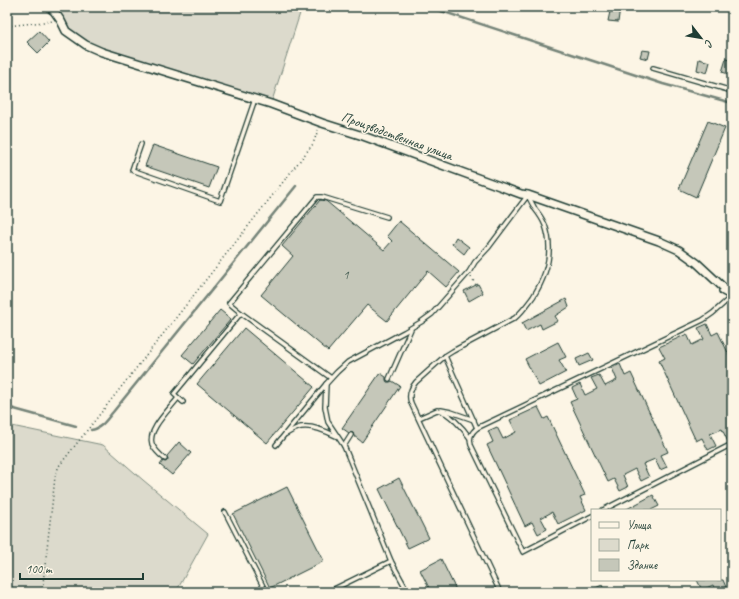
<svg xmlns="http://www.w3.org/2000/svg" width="739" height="599" font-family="Caveat,sans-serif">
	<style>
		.green { fill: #dcdacc; stroke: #7e8c80 }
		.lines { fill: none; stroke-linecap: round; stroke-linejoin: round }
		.stream { stroke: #758479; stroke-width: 2.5 }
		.building { fill: #c5c7b9; stroke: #1f3d34 }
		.service-casing { stroke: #1f3d34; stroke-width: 6 }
		.minor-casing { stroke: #1f3d34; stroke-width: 10 }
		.path { stroke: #1f3d34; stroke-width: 1.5; stroke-dasharray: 1 3; stroke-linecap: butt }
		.service { stroke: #fcf5e5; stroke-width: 3.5 }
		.minor { stroke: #fcf5e5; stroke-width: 7 }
		.labels { text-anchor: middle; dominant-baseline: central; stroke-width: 3; stroke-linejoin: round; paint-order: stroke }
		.number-label { font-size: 12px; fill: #486055 }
		.street-label { font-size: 14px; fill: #1f3d34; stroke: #fcf5e5 }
	</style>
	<rect width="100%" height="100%" fill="#fcf5e5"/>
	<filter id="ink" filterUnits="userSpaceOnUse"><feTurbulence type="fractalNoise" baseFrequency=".025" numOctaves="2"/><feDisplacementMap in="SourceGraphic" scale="8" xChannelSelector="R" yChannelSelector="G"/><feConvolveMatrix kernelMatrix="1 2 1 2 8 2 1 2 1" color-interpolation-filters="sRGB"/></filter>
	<g filter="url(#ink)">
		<!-- green -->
		<g class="green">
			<polygon points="49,7 302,7 271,104 102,52 66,31"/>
			<polygon points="7,425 103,445 143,480 208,534 176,592 7,592"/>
		</g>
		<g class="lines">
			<!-- stream -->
			<g class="stream">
				<polyline points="429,7 663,84 732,103"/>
				<polyline points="7,407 76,426"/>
				<path d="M91,430c10,-1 16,-11 22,-18l183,-226"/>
			</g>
		</g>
		<!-- building -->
		<g class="building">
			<polygon points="611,7 620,7 618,22 608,21"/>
			<polygon points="39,31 49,42 38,53 27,42"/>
			<polygon points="642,50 650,51 648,59 640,57"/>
			<polygon points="699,59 710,62 707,73 697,70"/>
			<polygon points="726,59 732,61 732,75 722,72"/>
			<polygon points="708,121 725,128 696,197 679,189"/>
			<polygon points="153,145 217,167 209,188 145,166"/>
			<polygon points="320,200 326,201 384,250 392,241 387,236 399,221 459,272 446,287 428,271 387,321 367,305 328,351 261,295 293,256 282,246"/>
			<polygon points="456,237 469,247 464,254 452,244"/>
			<polygon points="478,284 483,293 469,301 464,291"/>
			<polygon points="566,299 569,307 555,316 558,321 542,329 540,324 526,331 522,323"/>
			<polygon points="220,310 231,319 193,364 182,355"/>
			<polygon points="707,324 712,335 718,332 732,361 732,441 728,442 722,429 710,434 716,446 708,450 702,438 696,441 659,361 665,358 659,347 687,334 692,345 704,339 698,328"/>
			<polygon points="244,328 314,387 267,443 197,384"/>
			<polygon points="558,342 566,357 559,360 566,372 539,386 525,359"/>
			<polygon points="589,353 593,360 579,366 576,359"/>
			<polygon points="620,364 625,376 631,373 668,452 661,455 667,467 660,470 655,459 643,464 649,477 641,481 635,469 623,475 628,487 620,491 614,479 608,482 570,402 577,399 572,388 580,384 585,395 597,389 591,378 599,375 605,386 617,380 612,368"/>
			<polygon points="380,373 386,377 386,380 387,382 390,382 392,381 400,386 362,442 354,436 353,433 351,432 349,433 342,428"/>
			<polygon points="538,407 544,419 548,417 585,495 580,497 586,510 558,524 552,512 541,518 547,529 538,534 532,522 525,526 487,445 493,442 488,431 497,427 503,439 516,432 510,420"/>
			<polygon points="179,442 191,453 172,475 160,465 163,461 165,462 167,461 168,459 167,456"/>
			<polygon points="399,478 429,538 408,548 379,489"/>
			<polygon points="287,487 324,561 270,588 233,514"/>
			<polygon points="653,495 659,506 651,510 625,510"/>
			<polygon points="441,559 457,592 431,592 420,570"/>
			<polygon points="697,580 723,580 726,587 716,592 713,585 702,590"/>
			<polygon points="602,585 605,592 587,592"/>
		</g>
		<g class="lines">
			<defs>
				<g id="service">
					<polyline points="653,68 732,91"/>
					<polyline points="141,144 132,170 220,201 255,99"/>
					<polyline points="445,356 477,428"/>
					<polyline points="331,378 241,313 229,303 317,197 322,197 387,217"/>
					<polyline points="389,379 411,329"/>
					<polyline points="183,402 174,394 241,313"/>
					<polyline points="441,410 451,412 474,420"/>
					<path d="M419,418l18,-8c11,1 27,19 33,28"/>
					<path d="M286,434c5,-3 10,-6 15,-7 12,-2 25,4 35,9"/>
					<polyline points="276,445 326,384"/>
					<polyline points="344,446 351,435"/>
					<path d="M165,459c-5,-4 -10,-8 -13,-15 -5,-14 18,-35 26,-46"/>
					<polyline points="603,510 732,444"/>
					<polyline points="225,512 266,592"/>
					<path d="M592,516l-69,36 -52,-107c-2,-8 0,-12 6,-17l226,-108 10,-7 19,-17"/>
					<polyline points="328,592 391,561"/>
					<path d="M408,592l-17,-31 -47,-115 -16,-24 -3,-15 1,-23 11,-12 11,-10 56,-30 17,-10 11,-8 37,-42 6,-10 14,-15 39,-52c2,5 5,10 7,14 4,5 7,9 10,16 9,25 2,50 -12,72 -6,8 -11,15 -18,21l-62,33 -8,5 -29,26c-5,6 -8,13 -5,21l89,189"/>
				</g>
				<polyline id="minor" points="49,7 54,11 61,21 66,31 86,45 102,52 271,104 322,123 363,136 521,194 528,195 659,241 679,250 697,263 726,290 723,291 732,296"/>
			</defs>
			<!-- service casing -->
			<use href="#service" class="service-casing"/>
			<!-- minor casing -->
			<use href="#minor" class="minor-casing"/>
			<!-- path -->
			<g class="path">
				<polyline points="7,26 53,21"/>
				<polyline points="471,277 476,285"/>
				<polyline points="42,592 54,487 55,476 59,466 313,144 318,130"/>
			</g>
			<!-- service -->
			<use href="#service" class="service"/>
			<!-- minor -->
			<use href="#minor" class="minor"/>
		</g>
	</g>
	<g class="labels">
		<!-- number labels -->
		<g class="number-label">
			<text x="346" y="275">1</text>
		</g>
		<!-- street labels -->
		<g class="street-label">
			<text transform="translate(397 136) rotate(20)">Производственная улица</text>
		</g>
	</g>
	<!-- margin -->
	<rect width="739" height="599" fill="none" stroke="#fcf5e5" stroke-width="24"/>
	<rect x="12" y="12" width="715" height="575" fill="none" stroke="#1f3d34" stroke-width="1.5" filter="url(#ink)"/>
	<!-- legend -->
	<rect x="591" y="509" width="130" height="72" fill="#fcf5e5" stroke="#a4ab9e"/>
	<rect x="599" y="522" width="20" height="6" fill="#fcf5e5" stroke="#a4ab9e"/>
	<text x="627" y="529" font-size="12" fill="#1f3d34">Улица</text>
	<rect x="599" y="539" width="20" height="12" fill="#dcdacc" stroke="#a4ab9e"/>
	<text x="627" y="549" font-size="12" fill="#1f3d34">Парк</text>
	<rect x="599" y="559" width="20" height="12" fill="#c5c7b9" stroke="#a4ab9e"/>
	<text x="627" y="569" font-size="12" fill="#1f3d34">Здание</text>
	<!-- north arrow -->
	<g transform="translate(701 38) rotate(121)" stroke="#fcf5e5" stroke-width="3" paint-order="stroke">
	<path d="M0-3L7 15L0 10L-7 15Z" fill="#1f3d34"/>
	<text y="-6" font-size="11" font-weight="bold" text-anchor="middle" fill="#1f3d34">С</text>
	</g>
	<!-- scale -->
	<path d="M20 573v6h123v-6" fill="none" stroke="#1f3d34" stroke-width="2"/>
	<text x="26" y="573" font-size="12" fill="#1f3d34" stroke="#fcf5e5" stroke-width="3" paint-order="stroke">100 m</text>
</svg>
